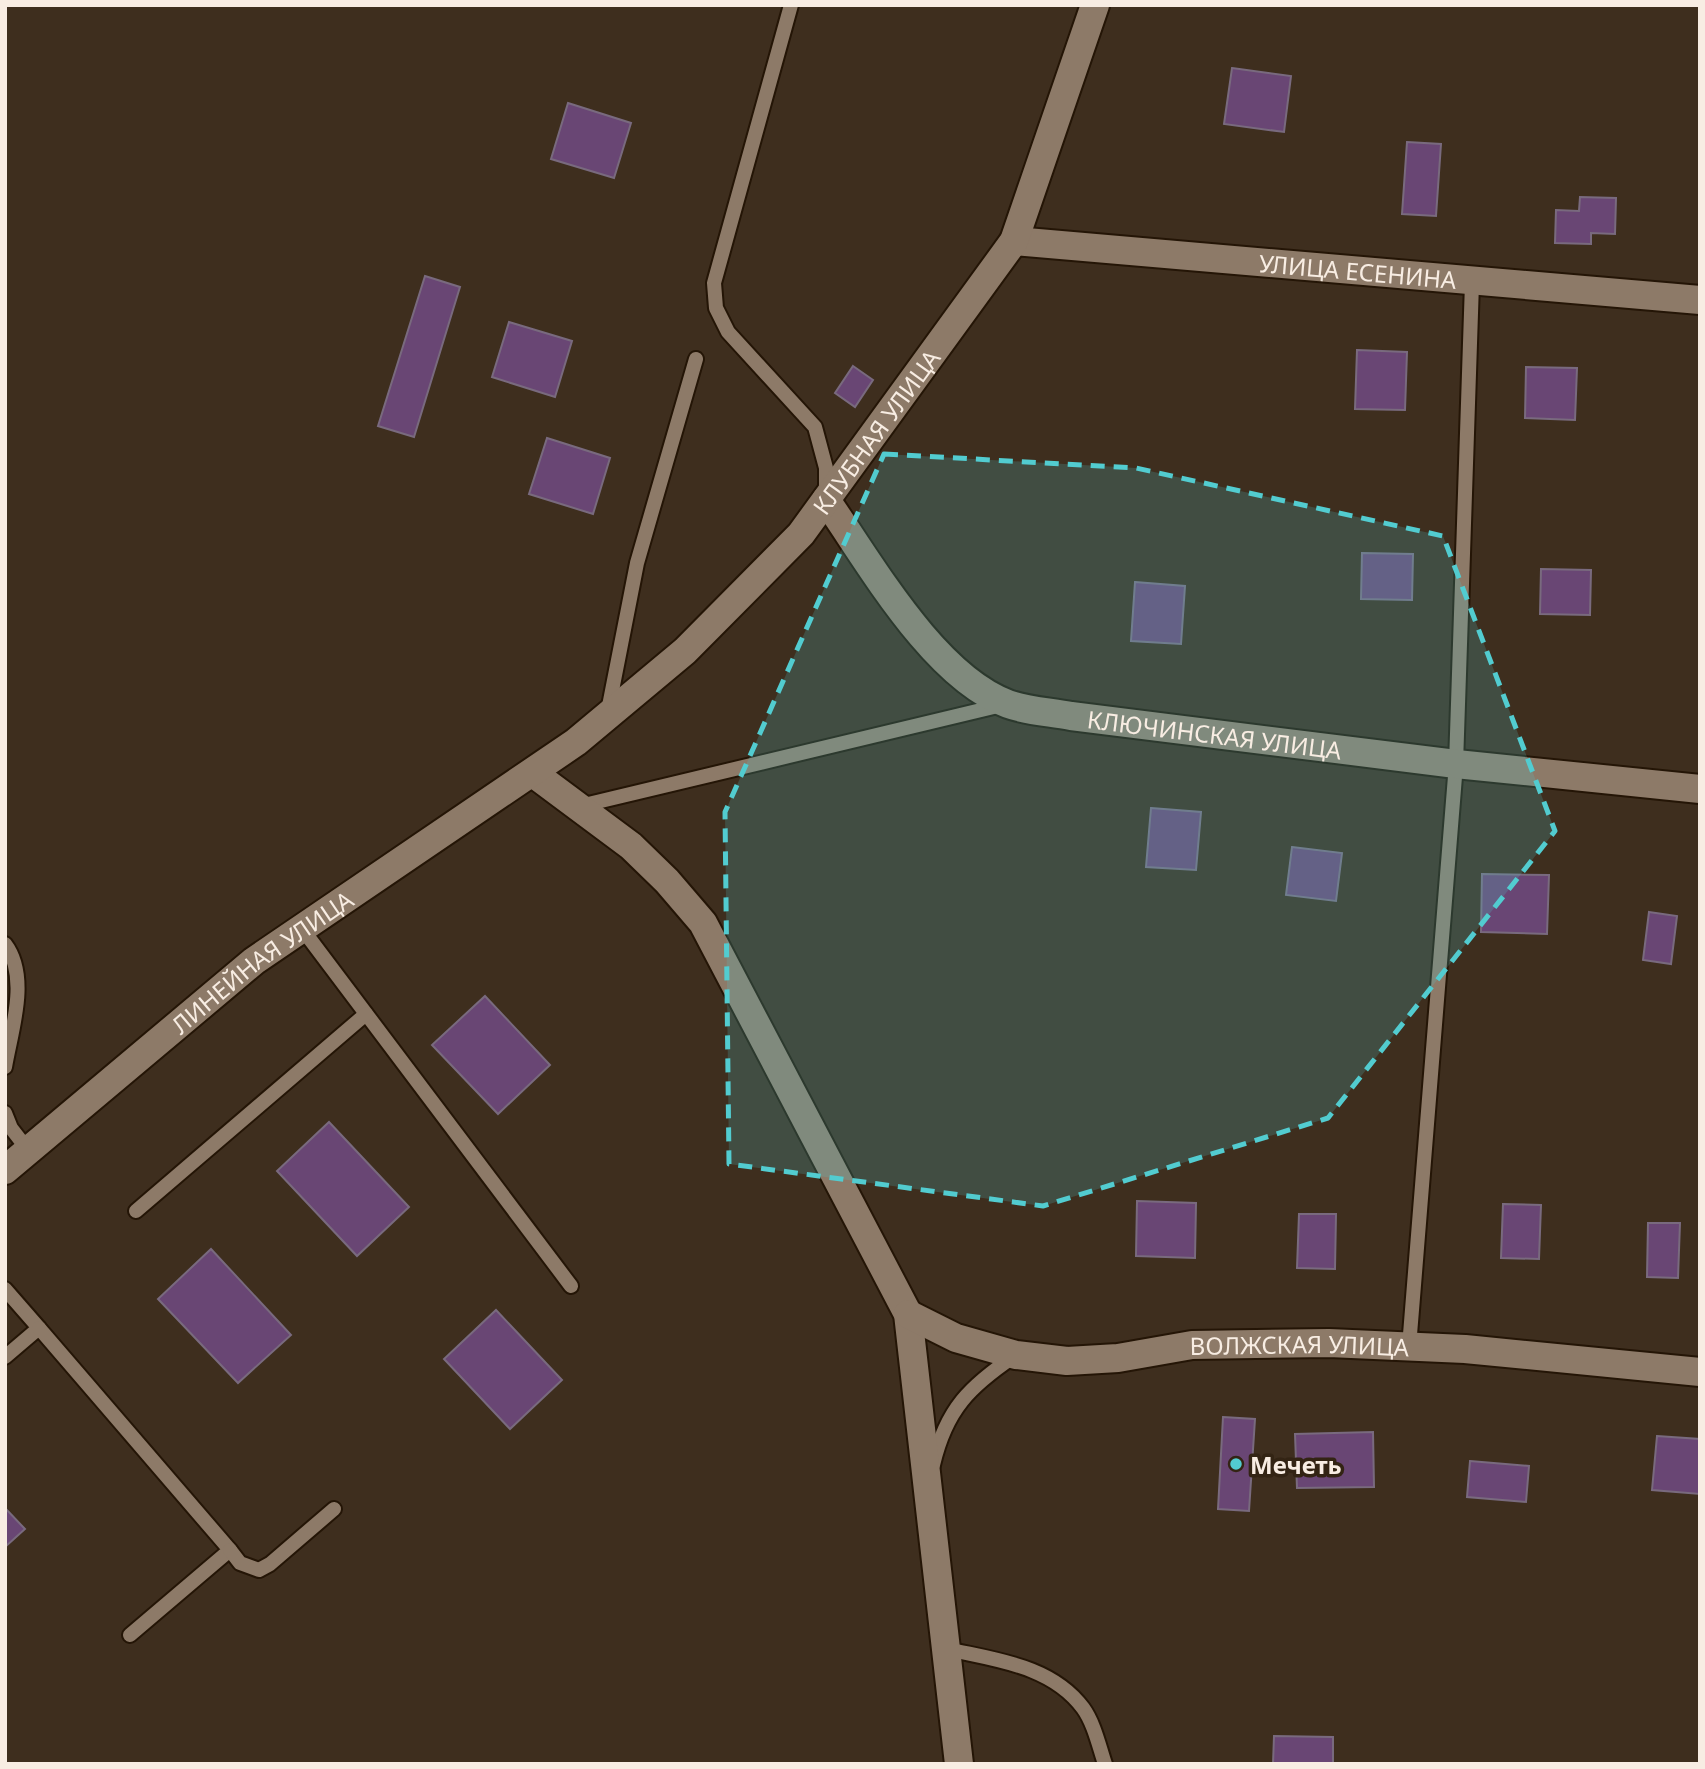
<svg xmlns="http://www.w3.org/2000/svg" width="1705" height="1769" font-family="'Noto Sans',sans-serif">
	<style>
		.building { fill: #694674; stroke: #796a7e; stroke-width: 2 }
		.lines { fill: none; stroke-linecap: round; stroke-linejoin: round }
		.lane-casing { stroke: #241506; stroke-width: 18 }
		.street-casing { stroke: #241506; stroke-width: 32 }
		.lane { stroke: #8d7a68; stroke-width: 14 }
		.street { stroke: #8d7a68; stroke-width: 28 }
		.marked { fill: #52ccd0; fill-opacity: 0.2; stroke: #52ccd0; stroke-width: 5; stroke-dasharray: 14 9; stroke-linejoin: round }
		.poi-dot { fill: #52ccd0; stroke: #332414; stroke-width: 2.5 }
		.labels { text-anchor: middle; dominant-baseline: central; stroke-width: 7; stroke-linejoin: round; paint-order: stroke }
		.street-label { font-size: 24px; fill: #f8ede3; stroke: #332414 }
		.poi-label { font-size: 24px; font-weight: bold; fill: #f8ede3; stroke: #332414; text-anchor: start }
	</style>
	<rect width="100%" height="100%" fill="#3e2e1e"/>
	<!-- building -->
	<g class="building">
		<polygon points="1232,68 1291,76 1284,132 1224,124"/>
		<polygon points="568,103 631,123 614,178 551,159"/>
		<polygon points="1407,142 1441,144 1436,216 1402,214"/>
		<polygon points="1580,197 1616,198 1615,234 1591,233 1591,244 1555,243 1556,210 1579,211"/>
		<polygon points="425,276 460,287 414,437 378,426"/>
		<polygon points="509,322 572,341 555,397 492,377"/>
		<polygon points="1357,350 1407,352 1405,410 1355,409"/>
		<polygon points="853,366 873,380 855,407 835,393"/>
		<polygon points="1526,367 1577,368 1575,420 1525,418"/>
		<polygon points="547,438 610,458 593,514 529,494"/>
		<polygon points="1362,553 1413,554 1412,600 1361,599"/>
		<polygon points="1541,569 1591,570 1590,615 1540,614"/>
		<polygon points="1135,582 1185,586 1181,644 1131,641"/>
		<polygon points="1151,808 1201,812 1196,870 1146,867"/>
		<polygon points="1292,847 1342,853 1336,901 1286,895"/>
		<polygon points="1482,874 1549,875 1547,934 1481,932"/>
		<polygon points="1649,912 1677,916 1671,964 1643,960"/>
		<polygon points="485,996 550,1065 498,1114 432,1045"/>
		<polygon points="329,1122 409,1207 357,1256 277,1171"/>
		<polygon points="1137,1201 1196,1203 1195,1258 1136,1256"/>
		<polygon points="1503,1204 1541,1205 1539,1259 1501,1258"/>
		<polygon points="1299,1214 1336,1214 1335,1269 1297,1268"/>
		<polygon points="1648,1223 1680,1223 1678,1278 1647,1277"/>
		<polygon points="211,1249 291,1335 238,1383 158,1299"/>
		<polygon points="496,1310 562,1380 510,1429 444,1359"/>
		<polygon points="1223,1417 1255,1419 1249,1511 1218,1509"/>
		<polygon points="1373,1432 1374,1487 1297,1488 1295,1434"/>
		<polygon points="1657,1436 1700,1439 1700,1494 1652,1490"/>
		<polygon points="1470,1461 1529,1466 1526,1502 1467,1497"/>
		<polygon points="5,1508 25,1529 5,1547"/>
		<polygon points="1274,1736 1333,1737 1333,1764 1273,1764"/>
	</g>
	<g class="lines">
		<defs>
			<g id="lane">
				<polyline points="791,5 714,283 716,308 728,332 815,427 826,468 826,495"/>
				<polyline points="608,711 637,563 696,359"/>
				<polyline points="580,806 1002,705"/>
				<polyline points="300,926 571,1286"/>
				<path d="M5,944c25,33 6,87 0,123"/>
				<polyline points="5,1113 11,1128 28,1150"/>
				<polyline points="136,1211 366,1014"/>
				<polyline points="5,1289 39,1328 5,1357"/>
				<polyline points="39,1328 230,1550 130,1635"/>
				<polyline points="1409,1347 1456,764 1472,283"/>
				<path d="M933,1465c13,-56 37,-79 83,-110"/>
				<polyline points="230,1550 240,1563 259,1570 270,1564 334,1509"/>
				<path d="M947,1649c48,11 104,16 136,59 11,15 16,38 22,56"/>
			</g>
			<g id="street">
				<path id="s1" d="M1014,241l686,59"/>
				<path id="s2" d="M826,500c44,63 107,176 182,204 19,7 42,8 63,12l385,48 244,25"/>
				<polyline points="533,773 631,846 667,881 703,923 908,1314 959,1764"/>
				<path id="s3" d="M5,1170l249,-209 322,-219 109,-91 116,-117 213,-293 81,-236"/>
				<path id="s4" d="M908,1314l48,24 60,17 51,6 51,-3 74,-13 137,-2 136,6 235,23"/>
			</g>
		</defs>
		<!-- lane casing -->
		<use href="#lane" class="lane-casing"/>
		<!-- street casing -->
		<use href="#street" class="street-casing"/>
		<!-- lane -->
		<use href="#lane" class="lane"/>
		<!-- street -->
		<use href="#street" class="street"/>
	</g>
	<!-- marked area -->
	<path class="marked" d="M884,454l252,14 307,68 112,295 -227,287 -285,88 -314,-42 -4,-352z"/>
	<!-- markers -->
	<circle class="poi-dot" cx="1236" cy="1464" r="7"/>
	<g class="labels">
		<!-- street labels -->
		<g class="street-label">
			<text stroke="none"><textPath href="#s1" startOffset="345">УЛИЦА ЕСЕНИНА</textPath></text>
			<text stroke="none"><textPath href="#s3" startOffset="1148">КЛУБНАЯ УЛИЦА</textPath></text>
			<text stroke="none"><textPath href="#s2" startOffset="486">КЛЮЧИНСКАЯ УЛИЦА</textPath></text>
			<text stroke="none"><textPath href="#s3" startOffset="331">ЛИНЕЙНАЯ УЛИЦА</textPath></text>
			<text stroke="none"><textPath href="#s4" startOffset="401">ВОЛЖСКАЯ УЛИЦА</textPath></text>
		</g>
		<!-- poi labels -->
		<g class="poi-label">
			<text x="1250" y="1464">Мечеть</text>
		</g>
	</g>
	<!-- border -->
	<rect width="1705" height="1769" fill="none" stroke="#f8ede3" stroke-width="14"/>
</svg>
